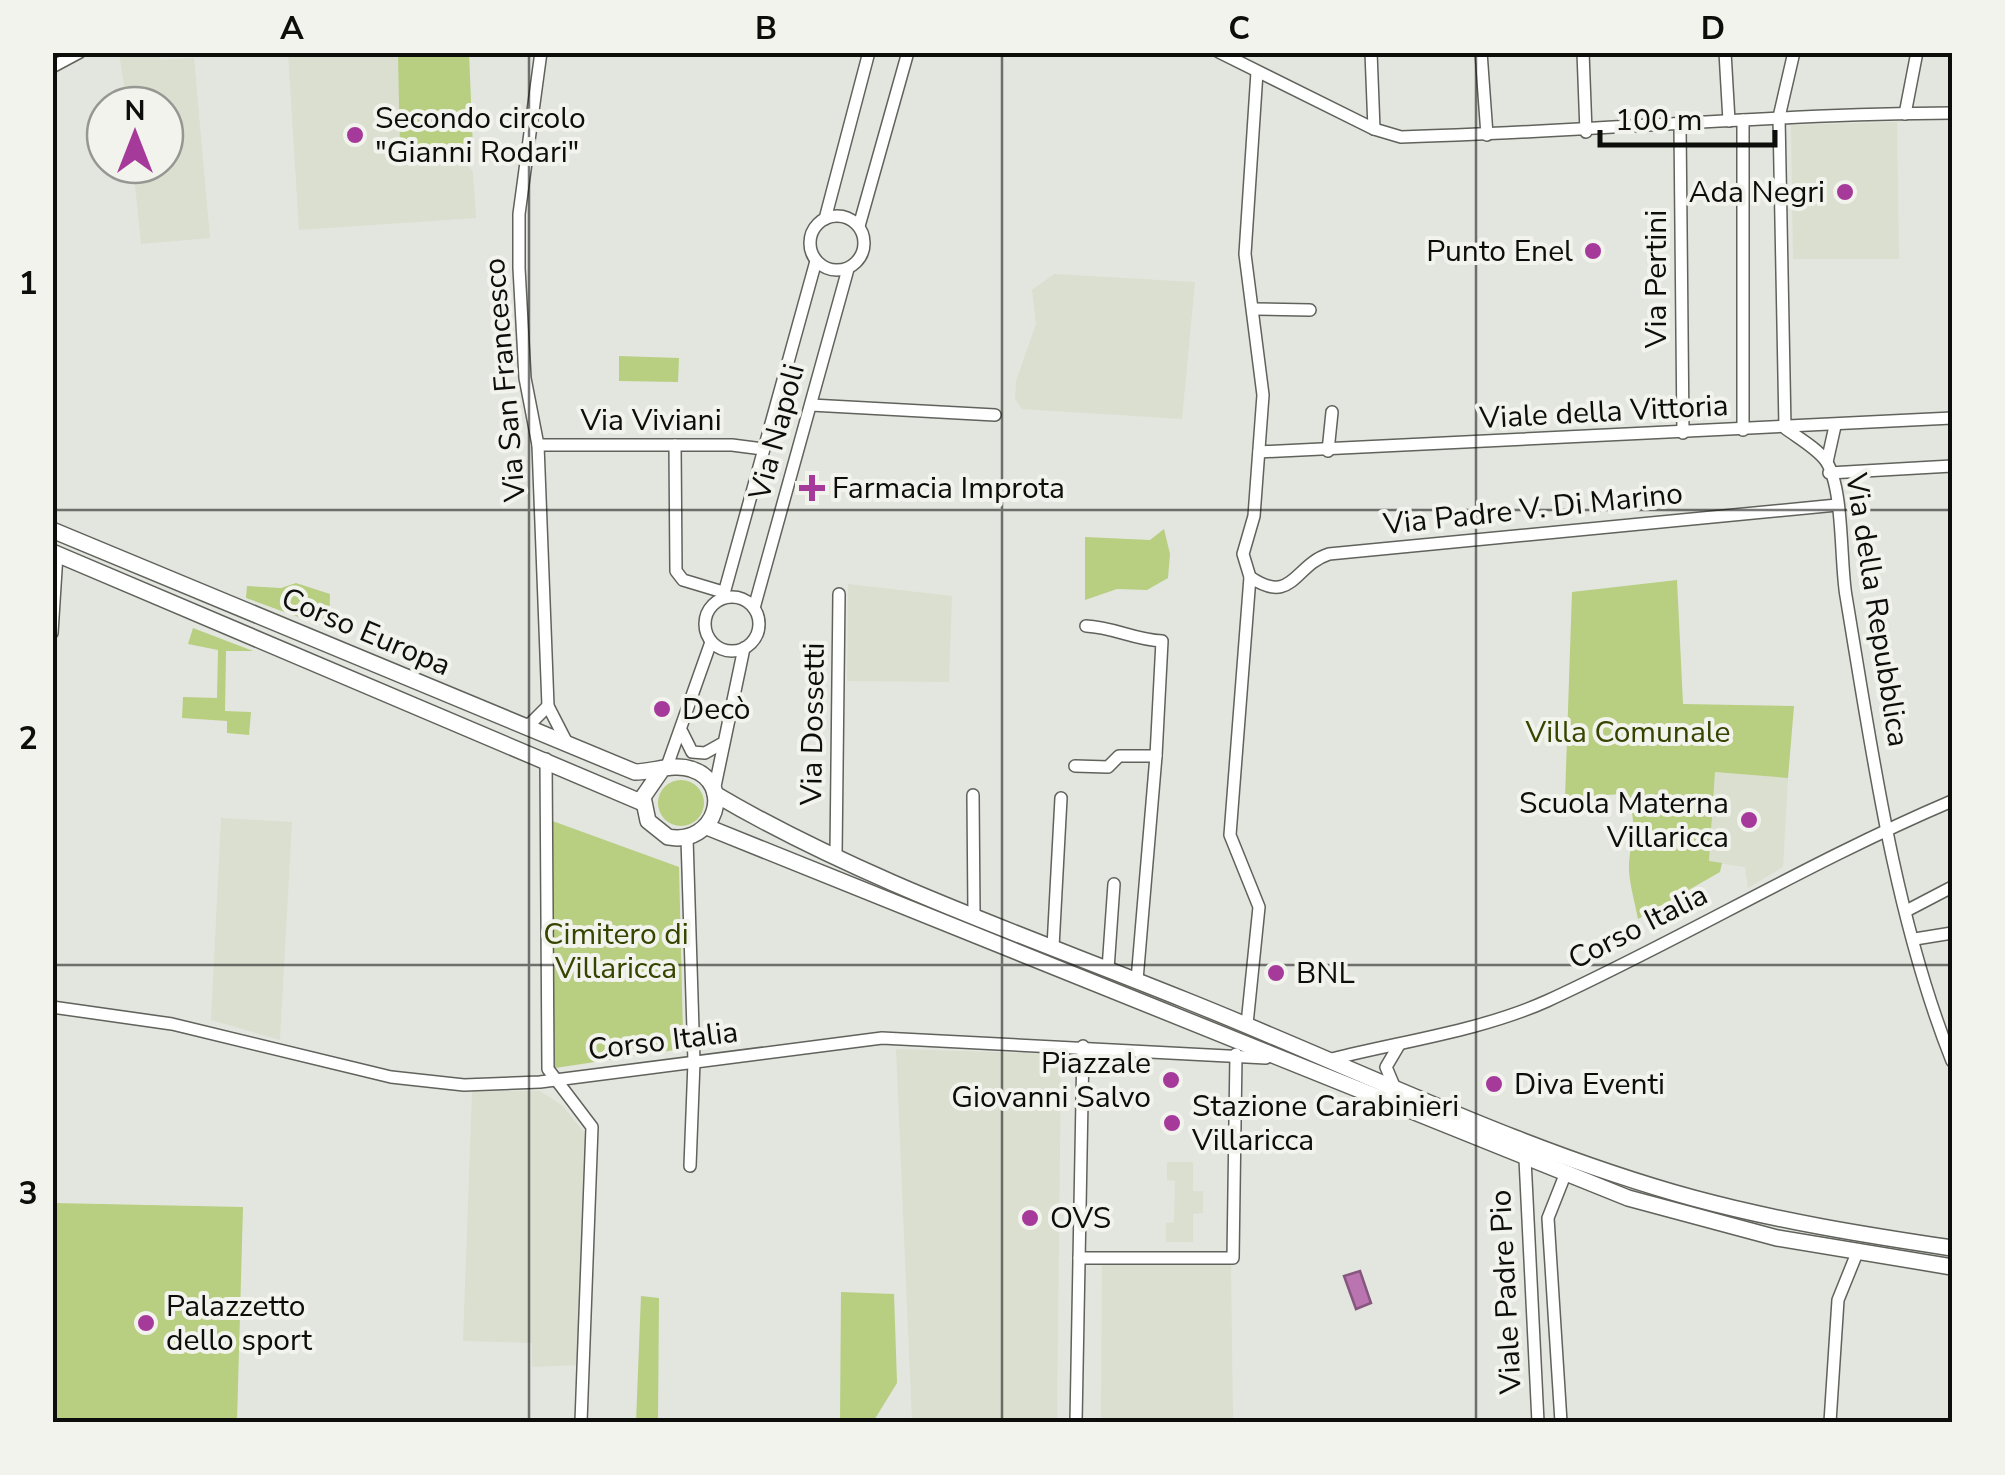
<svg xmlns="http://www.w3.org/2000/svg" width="2005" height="1475" font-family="'Nunito Sans',sans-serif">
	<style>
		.built { fill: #dadfd0 }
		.green { fill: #b8ce81 }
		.water { fill: #ba75b0; stroke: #86567e; stroke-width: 2.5 }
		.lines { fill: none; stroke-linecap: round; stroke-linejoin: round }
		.minor-casing { stroke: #60625c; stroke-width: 14 }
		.major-casing { stroke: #60625c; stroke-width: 18 }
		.minor { stroke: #fff; stroke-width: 11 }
		.major { stroke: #fff; stroke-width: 15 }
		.grid { fill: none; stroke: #0d0d0b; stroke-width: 2.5; stroke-opacity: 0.55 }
		.poi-dot { fill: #a63a9a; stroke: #f1f3ec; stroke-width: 4 }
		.labels { text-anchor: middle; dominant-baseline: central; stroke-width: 8; stroke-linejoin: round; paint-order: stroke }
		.poi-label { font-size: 30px; fill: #0d0d0b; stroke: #f1f3ec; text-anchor: start }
		.street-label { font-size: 30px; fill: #0d0d0b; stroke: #f1f3ec }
		.park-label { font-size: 30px; fill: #364400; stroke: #f1f3ec }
		.neatline { fill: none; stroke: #0d0d0b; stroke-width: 4 }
		.grid-label { font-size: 32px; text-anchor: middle; font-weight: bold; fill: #0d0d0b }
	</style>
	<rect width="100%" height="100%" fill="#e3e6df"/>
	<!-- built -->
	<g class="built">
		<polygon points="119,53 158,53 161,60 194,58 210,238 141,244 133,165 165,165 165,105 127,105"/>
		<polygon points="288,53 398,53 403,120 398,121 400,153 463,150 465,163 473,172 476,218 299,230"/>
		<polygon points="1897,122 1899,259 1793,259 1791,125"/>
		<polygon points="1054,274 1195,282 1182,419 1022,409 1015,399 1016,381 1036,324 1032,290"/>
		<polygon points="848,584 952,596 949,682 847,681"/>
		<polygon points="1715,772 1788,778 1783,867 1748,888 1745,867 1709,862"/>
		<polygon points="221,818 292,822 280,1040 211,1020"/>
		<polygon points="896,1049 1061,1054 1057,1422 912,1422"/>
		<polygon points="472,1091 540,1091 563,1106 586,1135 578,1365 532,1367 532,1343 463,1341"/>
		<polygon points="1167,1162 1193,1162 1193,1191 1203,1191 1203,1213 1193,1214 1193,1242 1166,1242 1166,1223 1174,1222 1175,1181 1167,1180"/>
		<polygon points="1102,1265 1231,1265 1233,1420 1101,1420"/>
	</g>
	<!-- green -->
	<g class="green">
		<polygon points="398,53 469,53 473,149 400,154"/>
		<polygon points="619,356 679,358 678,382 619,381"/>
		<polygon points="1164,529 1170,554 1168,578 1147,590 1117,589 1085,600 1085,537 1150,540"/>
		<path d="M1677,580l6,124 111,2 -6,72 -73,-6 -6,89 13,2 -2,9 -82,47c-3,-16 -8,-33 -9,-48 -1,-26 14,-58 -8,-77l-56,4 7,-206z"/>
		<polygon points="296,583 330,594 329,628 246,598 247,586 281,588"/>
		<polygon points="193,628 253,651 226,651 225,711 251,712 249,735 227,733 227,721 182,718 183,697 217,698 218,650 188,644"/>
		<circle cx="681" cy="803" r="23"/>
		<polygon points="547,819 679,867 683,1034 675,1050 555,1068"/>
		<polygon points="53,1203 243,1207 237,1422 53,1419"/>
		<polygon points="841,1292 894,1294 897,1383 873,1422 840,1422"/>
		<polygon points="641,1296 659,1298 658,1422 636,1422"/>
	</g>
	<!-- water -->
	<polygon class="water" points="1360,1271 1371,1303 1356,1309 1344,1276"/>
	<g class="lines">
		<defs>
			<g id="minor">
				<polyline points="541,52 519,214 519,268 525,378 538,445 548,706 568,745"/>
				<path d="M1219,52l155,77 27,8c184,-5 367,-23 551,-24"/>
				<polyline points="1371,52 1374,129"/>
				<polyline points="1481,52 1487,135"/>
				<polyline points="1583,52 1586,132"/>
				<polyline points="1725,52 1729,121"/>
				<path d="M1794,52l-15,65 6,311c12,9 33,21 41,33 18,27 14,101 20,135 26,155 48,319 106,465"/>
				<polyline points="52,67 80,52"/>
				<polyline points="1905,114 1917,52"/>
				<polyline points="1743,120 1743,430"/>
				<polyline points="1680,125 1683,433"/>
				<circle cx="837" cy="243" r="27"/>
				<polyline points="825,219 869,52"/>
				<polyline points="859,226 908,52"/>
				<polyline points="1254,309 1310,310"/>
				<polyline points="811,405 995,415"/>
				<polyline points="538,445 732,445 763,449"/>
				<polyline points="675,445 676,571 683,580 723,592"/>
				<polyline points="1328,451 1332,412"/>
				<polyline points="1259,452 1952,418"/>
				<polyline points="1827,462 1835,426"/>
				<polyline points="1829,473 1952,466"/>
				<path d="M1250,577c43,29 44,-12 79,-23l508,-49"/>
				<circle cx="732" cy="624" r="27"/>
				<polyline points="723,597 816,261"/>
				<polyline points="754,608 848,269"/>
				<path d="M1086,626c27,1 49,14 76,15l-6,115"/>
				<polyline points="52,633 57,554"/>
				<polyline points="526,728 548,706"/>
				<polyline points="682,732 692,752 705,753 721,744"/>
				<polyline points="546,759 548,1069 592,1127 581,1422"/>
				<polyline points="1075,766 1108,767 1119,756 1156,756 1137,980"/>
				<polyline points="666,769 711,642"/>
				<polyline points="714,791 744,648"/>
				<polyline points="973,795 974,914"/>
				<polyline points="687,838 694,1062 690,1166"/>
				<polyline points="836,854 839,594"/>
				<polyline points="1908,910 1952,887"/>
				<polyline points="1915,939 1952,933"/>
				<polyline points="1053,947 1061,798"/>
				<polyline points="1108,969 1114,884"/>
				<polyline points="52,1007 172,1024 391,1077 464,1085 540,1082 882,1038 1266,1058"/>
				<polyline points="1247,1024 1259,907 1230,835 1250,577 1243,554 1254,516 1263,395 1245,254 1257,72"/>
				<path d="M1332,1059c71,-18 148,-28 215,-58 137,-63 266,-141 405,-200"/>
				<polyline points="1394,1086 1386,1067 1399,1045"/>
				<polyline points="1525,1159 1538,1422"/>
				<polyline points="1079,1258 1233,1258 1236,1054"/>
				<polyline points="1076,1422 1083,1046"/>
				<polyline points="1561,1422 1548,1218 1565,1175"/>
				<polyline points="1830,1422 1838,1300 1857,1253"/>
			</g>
			<g id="major">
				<path d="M52,530l583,242c18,0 39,-9 56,-3 44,14 25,77 -23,68l-20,-16 -5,-24 18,-26"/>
				<polyline points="52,552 643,803"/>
				<path d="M715,794c144,85 314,143 470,206 168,67 333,150 508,198 85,23 172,37 259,50"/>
				<polyline points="707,827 1628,1198 1777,1238 1952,1267"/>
			</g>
		</defs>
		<!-- minor casing -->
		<use href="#minor" class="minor-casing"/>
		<!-- major casing -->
		<use href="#major" class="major-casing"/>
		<!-- minor -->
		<use href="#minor" class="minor"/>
		<!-- major -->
		<use href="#major" class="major"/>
	</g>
	<!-- grid -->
	<path class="grid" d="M529,52v1370M1002,52v1370M1476,52v1370M52,510h1900M52,965h1900"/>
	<!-- markers -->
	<g class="poi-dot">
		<circle cx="355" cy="135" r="10"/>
		<circle cx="1845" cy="192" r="10"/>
		<circle cx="1593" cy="251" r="10"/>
		<path d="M807 473h10v10h10v10h-10v10h-10v-10h-10v-10h10z"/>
		<circle cx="662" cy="709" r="10"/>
		<circle cx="1749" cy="820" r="10"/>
		<circle cx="1276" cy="973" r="10"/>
		<circle cx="1171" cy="1080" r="10"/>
		<circle cx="1494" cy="1084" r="10"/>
		<circle cx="1172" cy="1123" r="10"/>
		<circle cx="1030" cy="1218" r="10"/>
		<circle cx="146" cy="1323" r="10"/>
	</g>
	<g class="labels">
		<!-- poi labels -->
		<g class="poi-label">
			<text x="375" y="118">Secondo circolo<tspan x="375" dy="34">"Gianni Rodari"</tspan></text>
			<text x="1825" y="192" text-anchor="end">Ada Negri</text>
			<text x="1573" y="251" text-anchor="end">Punto Enel</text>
			<text x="832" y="488">Farmacia Improta</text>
			<text x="682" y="709">Decò</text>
			<text x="1729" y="803" text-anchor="end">Scuola Materna<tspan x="1729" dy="34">Villaricca</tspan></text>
			<text x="1296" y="973">BNL</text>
			<text x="1151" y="1063" text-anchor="end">Piazzale<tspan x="1151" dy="34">Giovanni Salvo</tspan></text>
			<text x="1514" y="1084">Diva Eventi</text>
			<text x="1192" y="1106">Stazione Carabinieri<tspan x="1192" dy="34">Villaricca</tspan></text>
			<text x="1050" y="1218">OVS</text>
			<text x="166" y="1306">Palazzetto<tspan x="166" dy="34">dello sport</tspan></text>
		</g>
		<!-- street labels -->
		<g class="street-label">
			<text transform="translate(1656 279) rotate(-90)">Via Pertini</text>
			<text transform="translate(505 380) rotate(-95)">Via San Francesco</text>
			<text transform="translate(1604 412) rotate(-3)">Viale della Vittoria</text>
			<text x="651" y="420">Via Viviani</text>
			<text transform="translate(777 432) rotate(-75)">Via Napoli</text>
			<text transform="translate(1533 509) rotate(-6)">Via Padre V. Di Marino</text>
			<text transform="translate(1877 610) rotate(81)">Via della Repubblica</text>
			<text transform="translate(366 632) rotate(23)">Corso Europa</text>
			<text transform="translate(813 724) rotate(-89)">Via Dossetti</text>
			<text transform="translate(1638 927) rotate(-27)">Corso Italia</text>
			<text transform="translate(663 1041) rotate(-7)">Corso Italia</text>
			<text transform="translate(1506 1292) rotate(-93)">Viale Padre Pio</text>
		</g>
		<!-- park labels -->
		<g class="park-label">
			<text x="1628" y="732">Villa Comunale</text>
			<text x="616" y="934">Cimitero di<tspan x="616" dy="34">Villaricca</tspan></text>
		</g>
	</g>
	<!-- border -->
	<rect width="2005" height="1475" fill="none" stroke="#f1f3ec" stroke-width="110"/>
	<!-- north arrow -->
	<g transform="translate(135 135)"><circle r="48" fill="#f1f3ec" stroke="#969792" stroke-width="2.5"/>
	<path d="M0-8L18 38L0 25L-18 38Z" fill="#a63a9a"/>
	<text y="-15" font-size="28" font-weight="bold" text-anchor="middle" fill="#0d0d0b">N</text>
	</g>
	<!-- scale -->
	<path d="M1600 130v15h175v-15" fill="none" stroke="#0d0d0b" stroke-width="5"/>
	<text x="1615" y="130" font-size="30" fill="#0d0d0b" stroke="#f1f3ec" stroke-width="8" paint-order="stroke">100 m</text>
	<rect x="55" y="55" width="1895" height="1365" class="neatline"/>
	<g class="grid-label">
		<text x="292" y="39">A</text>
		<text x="766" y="39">B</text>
		<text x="1239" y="39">C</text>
		<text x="1713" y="39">D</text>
		<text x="28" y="294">1</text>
		<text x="28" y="749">2</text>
		<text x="28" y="1204">3</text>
	</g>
</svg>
